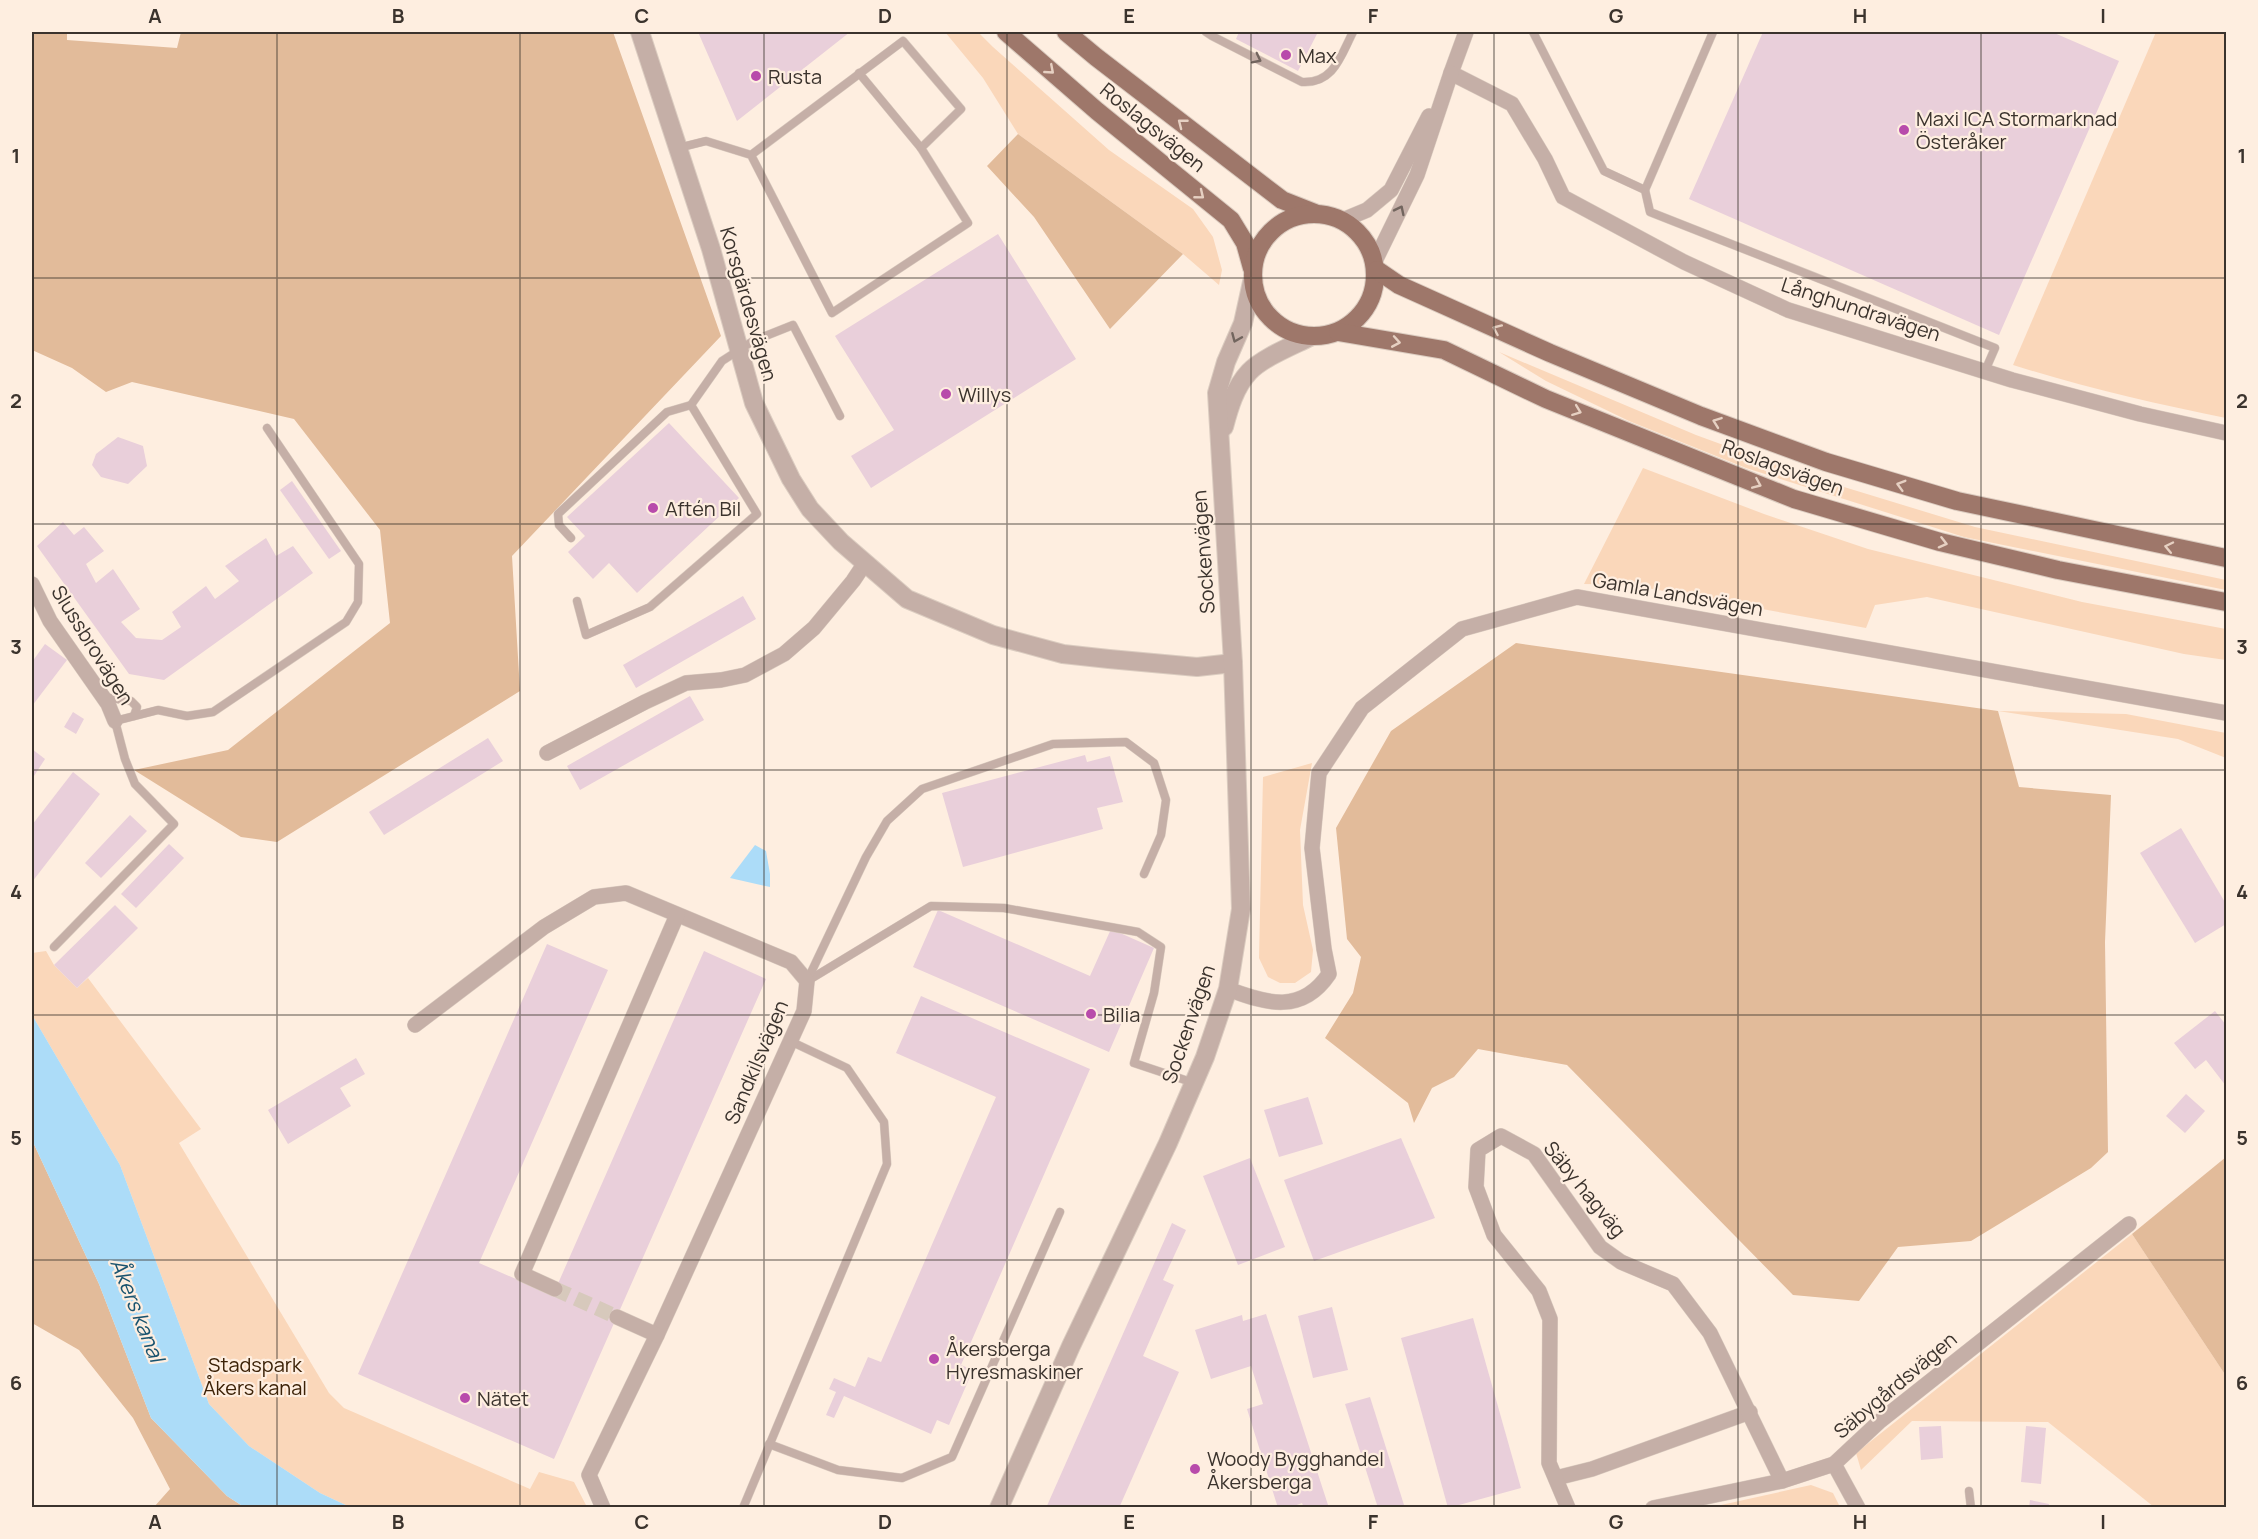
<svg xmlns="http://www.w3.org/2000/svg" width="2258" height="1539" font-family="Manrope,sans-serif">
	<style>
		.green { fill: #fad7ba }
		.forest { fill: #e2bb9a }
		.water { fill: #acdcf8 }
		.building { fill: #e9cfda }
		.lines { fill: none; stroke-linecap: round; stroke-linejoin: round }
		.minor-tunnel { stroke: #d7c9bc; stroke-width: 15; stroke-dasharray: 15 8; stroke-linecap: butt }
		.service-casing { stroke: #dbccc0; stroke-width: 9 }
		.minor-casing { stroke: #dbccc0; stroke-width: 16 }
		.tertiary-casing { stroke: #dbccc0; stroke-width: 20 }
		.primary-casing { stroke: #dbccc0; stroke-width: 20 }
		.service { stroke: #c5afa7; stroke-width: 8 }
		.minor { stroke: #c5afa7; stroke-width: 15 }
		.tertiary { stroke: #c5afa7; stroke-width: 18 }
		.primary { stroke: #9e776a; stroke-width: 18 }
		.oneway { stroke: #72655e }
		.oneway2 { stroke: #e6d0c2 }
		.grid { fill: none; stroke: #3b332d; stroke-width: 1.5; stroke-opacity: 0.55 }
		.poi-dot { fill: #b84bab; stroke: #feeee0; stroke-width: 2 }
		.labels { text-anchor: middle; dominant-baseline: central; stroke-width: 4.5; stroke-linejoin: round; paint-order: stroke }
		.poi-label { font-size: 20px; fill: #3b332d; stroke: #feeee0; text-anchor: start }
		.street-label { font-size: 20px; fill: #3b332d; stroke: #feeee0 }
		.park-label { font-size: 20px; fill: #3c2207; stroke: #feeee0 }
		.water-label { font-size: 21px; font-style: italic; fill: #19536f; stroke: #feeee0 }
		.neatline { fill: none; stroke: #3b332d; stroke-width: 2 }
		.grid-label { font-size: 20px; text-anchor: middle; font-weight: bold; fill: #3b332d }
	</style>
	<rect width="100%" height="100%" fill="#feeee0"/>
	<!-- green -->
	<g class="green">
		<polygon points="945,32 978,32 993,47 1109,150 1193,209 1213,237 1222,270 1219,285 1183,254 1018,134 983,78"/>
		<path d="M2156,32h70v386c-71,-14 -143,-31 -213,-53z"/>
		<polygon points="1499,352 1696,435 1808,476 1975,527 2226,580 2226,590 1964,537 1746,468 1629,421 1546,381"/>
		<polygon points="1643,468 1764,514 1868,549 2082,602 2226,629 2226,660 2184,654 1927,597 1875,605 1866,628 1631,585 1584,584"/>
		<polygon points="1998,711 2126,714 2226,733 2226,758 2178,739"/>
		<polygon points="1312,763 1300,830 1303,905 1313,950 1311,972 1295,983 1280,983 1268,977 1259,958 1263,777"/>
		<polygon points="46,951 54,965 77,988 88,978 201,1129 179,1143 329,1393 344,1408 530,1489 539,1472 574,1482 587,1507 350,1507 320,1493 249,1446 209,1404 120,1165 32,1015 32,953"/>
		<polygon points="2132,1234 2226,1376 2226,1507 2154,1507 2048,1422 1912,1421 1861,1470 1856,1453"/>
		<polygon points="1811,1485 1833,1493 1840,1507 1712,1507"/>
	</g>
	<!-- forest -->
	<g class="forest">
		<polygon points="32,32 67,32 67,40 177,48 181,32 613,32 721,336 512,556 520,691 277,842 241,837 134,770 228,750 390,623 380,530 294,419 132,382 106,392 72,368 32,350"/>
		<polygon points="1018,134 1183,254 1110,329 1034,217 987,166"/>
		<polygon points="1516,643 1998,711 2019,787 2111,795 2105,942 2108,1152 2091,1168 1971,1241 1898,1247 1859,1301 1793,1295 1567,1065 1478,1049 1454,1077 1432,1088 1414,1123 1408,1103 1325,1038 1353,993 1361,957 1347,939 1336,828 1391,731"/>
		<polygon points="32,1140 99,1284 151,1418 227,1496 244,1507 154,1507 170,1489 133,1418 79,1350 32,1323"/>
		<polygon points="2226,1157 2226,1376 2132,1234"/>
	</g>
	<!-- water -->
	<g class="water">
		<polygon points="755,845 766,851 770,874 770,887 730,878"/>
		<polygon points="32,1015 120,1165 209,1404 249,1446 320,1493 350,1507 244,1507 227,1496 151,1418 99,1284 32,1140"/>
	</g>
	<!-- building -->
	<g class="building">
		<polygon points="698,32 850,32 737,121"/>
		<polygon points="1239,32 1318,32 1298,71 1236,39"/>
		<polygon points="1763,32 2052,32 2119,61 1999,335 1689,199"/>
		<polygon points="998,234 1076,359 871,488 851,456 894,430 835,336"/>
		<polygon points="669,423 739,498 637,593 609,563 593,579 568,552 585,536 567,517"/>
		<polygon points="118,437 143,446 147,466 128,484 101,477 92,465 96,454"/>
		<polygon points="292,481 341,551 329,559 280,490"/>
		<polygon points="63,522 74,535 84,527 104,551 86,564 96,583 113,569 140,609 121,622 136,638 162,640 181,627 172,612 206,586 215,599 239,581 225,566 266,538 276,556 293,546 313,573 164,680 129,674 37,546"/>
		<polygon points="743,596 756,619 636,688 623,665"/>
		<polygon points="45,644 67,660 32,706 32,662"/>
		<polygon points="690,696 704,720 580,790 567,766"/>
		<polygon points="73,712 84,719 76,734 64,727"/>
		<polygon points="488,738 503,761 384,835 369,812"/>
		<polygon points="32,749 45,759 32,779"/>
		<polygon points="1085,755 1087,762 1110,756 1123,802 1097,808 1103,829 963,867 942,793"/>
		<polygon points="73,772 100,794 32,882 32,825"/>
		<polygon points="130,815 147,831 101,878 85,863"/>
		<polygon points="2181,828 2226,904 2226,924 2195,943 2140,853"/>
		<polygon points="169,844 184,858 136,908 121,894"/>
		<polygon points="115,905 138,928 77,988 54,965"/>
		<polygon points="938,910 1090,976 1111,929 1154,948 1109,1052 913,967"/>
		<polygon points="547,944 608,970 479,1263 553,1295 704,951 766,979 554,1459 358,1374"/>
		<polygon points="921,996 1090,1069 961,1365 973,1370 949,1425 937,1420 931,1434 844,1396 834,1418 826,1415 836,1392 829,1389 834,1378 855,1387 868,1357 881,1362 996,1097 896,1053"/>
		<polygon points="2215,1011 2226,1025 2226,1086 2206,1060 2195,1069 2174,1043"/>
		<polygon points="356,1058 365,1074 340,1088 351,1106 288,1144 268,1110"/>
		<polygon points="2186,1094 2205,1111 2185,1133 2166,1116"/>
		<polygon points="1308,1097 1323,1144 1279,1157 1264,1110"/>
		<polygon points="1401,1138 1435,1218 1314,1261 1284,1180"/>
		<polygon points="1250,1158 1285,1247 1238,1265 1203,1176"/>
		<polygon points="1172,1223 1186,1230 1163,1280 1174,1285 1143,1356 1179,1372 1119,1508 1046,1508"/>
		<polygon points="1332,1307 1348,1370 1313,1378 1298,1316"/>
		<polygon points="1266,1314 1329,1508 1304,1508 1302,1503 1289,1508 1278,1508 1247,1409 1263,1404 1251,1366 1211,1379 1195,1330 1242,1315 1243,1321"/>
		<polygon points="1473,1318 1521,1488 1448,1508 1401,1338"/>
		<polygon points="1370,1397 1404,1505 1396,1508 1378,1508 1345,1404"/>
		<polygon points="1941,1426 1943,1458 1921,1460 1919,1427"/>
		<polygon points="2026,1426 2046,1428 2041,1484 2021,1482"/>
		<polygon points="2030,1500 2049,1504 2048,1508 2029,1508"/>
	</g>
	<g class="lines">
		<!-- minor-tunnel -->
		<polyline class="minor-tunnel" points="555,1289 617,1317"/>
		<defs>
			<g id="service">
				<path d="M1206,32l6,4 90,46c32,2 39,-27 51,-50"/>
				<polyline points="1533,32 1604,171 1645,190 1650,212 1995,348 1985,371"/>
				<polyline points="859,73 921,148"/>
				<polyline points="678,148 706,141 751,155 832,313 968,223 921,148 961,109 903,41 751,155"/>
				<polyline points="1645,190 1713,32"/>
				<polyline points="571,538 559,525 558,514 667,412 691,405"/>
				<polyline points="577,601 586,635 650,607 757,514 691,405 722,361 753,341 793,325 840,416"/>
				<polyline points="103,697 131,701 137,707 134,716"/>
				<polyline points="54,947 174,824 135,784 125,759 115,721 158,710 187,716 213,712 346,622 358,602 359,564 267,428"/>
				<polyline points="809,980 931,906 1004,908 1138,932 1161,947 1154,993 1134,1063 1194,1083"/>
				<polyline points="807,981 866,857 887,821 922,789 1053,744 1126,742 1154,763 1166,800 1161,835 1144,874"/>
				<polyline points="769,1444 838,1470 902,1478 952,1457 1060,1212"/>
				<polyline points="1969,1491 1971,1508"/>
				<polyline points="743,1508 887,1164 884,1122 847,1068 790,1041"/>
			</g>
			<g id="minor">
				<polyline points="1466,32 1451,73 1512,104 1545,159 1563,197 1684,262 1788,310 2012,380 2140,414 2226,433"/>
				<polyline points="1343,220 1367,210 1391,190 1429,116"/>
				<polyline points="1374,263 1417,175 1451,73"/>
				<polyline points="32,584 50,621 108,704 115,721"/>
				<polyline points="547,753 645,702 686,683 721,680 745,675 784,654 814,628 853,581 865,563"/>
				<path d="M1228,989c39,15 74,25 101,-15l-5,-25 -12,-101 7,-75 43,-65 100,-79 115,-32 649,116"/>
				<polyline points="415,1025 544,927 594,897 626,893 791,962 807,981 804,1011 657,1335 589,1475 603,1508"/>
				<polyline points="555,1289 522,1274 677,915"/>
				<polyline points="617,1317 657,1335"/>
				<polyline points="1834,1464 1858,1508"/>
				<polyline points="1556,1478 1592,1469 1750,1412"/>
				<polyline points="1568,1508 1549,1463 1550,1319 1539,1291 1494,1235 1476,1187 1478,1150 1501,1136 1534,1154 1600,1247 1621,1262 1673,1284 1710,1333 1782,1481"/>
				<polyline points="1653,1508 1782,1481 1834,1464 1880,1421 2129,1224"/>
			</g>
			<g id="tertiary">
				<polyline points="640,32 711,249 754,403 791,479 810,509 841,542 907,599 993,635 1063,654 1109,659 1197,667 1233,663"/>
				<path d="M1224,427c5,-19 11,-40 25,-55 13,-14 43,-26 61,-35"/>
				<polyline points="999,1508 1071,1346 1168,1143 1205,1057 1228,989 1241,909 1233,663 1217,393 1226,362 1243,323 1252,282"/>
			</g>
			<g id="primary">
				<polyline points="1006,32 1097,111 1231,220 1245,243 1252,268"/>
				<polyline points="1066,32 1096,57 1282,200 1315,213"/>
				<circle cx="1314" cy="275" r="61"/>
				<polyline points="1377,270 1399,285 1550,353 1701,416 1826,462 1957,501 2226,558"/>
				<polyline points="1338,332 1444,350 1546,399 1794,499 1940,542 2058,570 2226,602"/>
			</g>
		</defs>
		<!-- service casing -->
		<use href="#service" class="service-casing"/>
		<!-- minor casing -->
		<use href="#minor" class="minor-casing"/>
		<!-- tertiary casing -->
		<use href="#tertiary" class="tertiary-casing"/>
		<!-- primary casing -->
		<use href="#primary" class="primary-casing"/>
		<!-- service -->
		<use href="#service" class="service"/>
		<!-- minor -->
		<use href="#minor" class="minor"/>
		<!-- tertiary -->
		<use href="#tertiary" class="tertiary"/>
		<!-- primary -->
		<use href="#primary" class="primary"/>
	</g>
	<!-- one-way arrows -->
	<defs><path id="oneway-chevron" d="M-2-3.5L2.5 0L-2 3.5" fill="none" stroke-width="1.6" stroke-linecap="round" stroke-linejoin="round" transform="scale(1.5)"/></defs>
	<g class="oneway">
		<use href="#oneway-chevron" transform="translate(1257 59) rotate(27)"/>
		<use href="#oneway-chevron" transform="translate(1400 210) rotate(-64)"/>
		<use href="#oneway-chevron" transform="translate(1236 338) rotate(113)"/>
	</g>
	<g class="oneway2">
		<use href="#oneway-chevron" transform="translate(1050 70) rotate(41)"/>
		<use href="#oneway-chevron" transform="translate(1182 123) rotate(-142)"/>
		<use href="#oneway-chevron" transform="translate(1200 195) rotate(39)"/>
		<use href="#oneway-chevron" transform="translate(1497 329) rotate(-156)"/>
		<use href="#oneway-chevron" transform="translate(1396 342) rotate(10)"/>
		<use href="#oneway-chevron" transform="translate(1577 411) rotate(21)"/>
		<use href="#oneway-chevron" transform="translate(1717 422) rotate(-160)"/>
		<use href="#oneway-chevron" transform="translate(1757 484) rotate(23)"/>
		<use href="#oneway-chevron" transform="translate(1901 485) rotate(-164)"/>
		<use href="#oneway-chevron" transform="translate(1943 543) rotate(14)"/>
		<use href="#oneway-chevron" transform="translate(2169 547) rotate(-168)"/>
	</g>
	<!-- grid -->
	<path class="grid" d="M277,32v1476M520,32v1476M764,32v1476M1007,32v1476M1251,32v1476M1494,32v1476M1738,32v1476M1981,32v1476M32,278h2194M32,524h2194M32,770h2194M32,1015h2194M32,1260h2194"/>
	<!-- markers -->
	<g class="poi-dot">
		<circle cx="1286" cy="55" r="6"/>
		<circle cx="756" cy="76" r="6"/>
		<circle cx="1904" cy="130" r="6"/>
		<circle cx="946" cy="394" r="6"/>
		<circle cx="653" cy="508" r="6"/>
		<circle cx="1091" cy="1014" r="6"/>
		<circle cx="934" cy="1359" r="6"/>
		<circle cx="465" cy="1398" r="6"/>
		<circle cx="1195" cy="1469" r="6"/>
	</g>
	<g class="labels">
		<!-- poi labels -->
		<g class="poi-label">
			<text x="1298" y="55">Max</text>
			<text x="768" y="76">Rusta</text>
			<text x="1916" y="118">Maxi ICA Stormarknad<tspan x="1916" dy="23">Österåker</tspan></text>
			<text x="958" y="394">Willys</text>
			<text x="665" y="508">Aftén Bil</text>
			<text x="1103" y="1014">Bilia</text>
			<text x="946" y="1348">Åkersberga<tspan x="946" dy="23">Hyresmaskiner</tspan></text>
			<text x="477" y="1398">Nätet</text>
			<text x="1207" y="1458">Woody Bygghandel<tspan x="1207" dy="23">Åkersberga</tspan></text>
		</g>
		<!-- street labels -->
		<g class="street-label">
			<text transform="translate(1153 127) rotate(39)">Roslagsvägen</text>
			<text transform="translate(749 304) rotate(74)">Korsgärdesvägen</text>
			<text transform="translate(1861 309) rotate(18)">Långhundravägen</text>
			<text transform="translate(1783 467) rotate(20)">Roslagsvägen</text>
			<text transform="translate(1203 552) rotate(-94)">Sockenvägen</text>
			<text transform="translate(1678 594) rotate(10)">Gamla Landsvägen</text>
			<text transform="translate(93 645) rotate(58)">Slussbrovägen</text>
			<text transform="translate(1188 1024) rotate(-71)">Sockenvägen</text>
			<text transform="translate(756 1062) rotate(-67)">Sandkilsvägen</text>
			<text transform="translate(1585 1189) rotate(51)">Säby hagväg</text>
			<text transform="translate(1895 1385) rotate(-40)">Säbygårdsvägen</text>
		</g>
		<!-- park labels -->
		<g class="park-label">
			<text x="255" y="1364">Stadspark<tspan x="255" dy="23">Åkers kanal</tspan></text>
		</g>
		<!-- water labels -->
		<g class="water-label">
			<text transform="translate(138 1310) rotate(68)">Åkers kanal</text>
		</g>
	</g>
	<!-- border -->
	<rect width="2258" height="1539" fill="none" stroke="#feeee0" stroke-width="66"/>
	<rect x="33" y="33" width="2192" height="1473" class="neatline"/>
	<g class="grid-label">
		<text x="155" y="23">A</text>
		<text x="398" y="23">B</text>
		<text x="642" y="23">C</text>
		<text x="885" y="23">D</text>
		<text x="1129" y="23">E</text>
		<text x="1373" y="23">F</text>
		<text x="1616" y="23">G</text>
		<text x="1860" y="23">H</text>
		<text x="2103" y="23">I</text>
		<text x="16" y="163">1</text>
		<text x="2242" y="163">1</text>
		<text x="16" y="408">2</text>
		<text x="2242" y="408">2</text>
		<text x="16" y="654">3</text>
		<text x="2242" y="654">3</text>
		<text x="16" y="899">4</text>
		<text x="2242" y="899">4</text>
		<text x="16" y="1145">5</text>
		<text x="2242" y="1145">5</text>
		<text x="16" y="1390">6</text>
		<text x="2242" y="1390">6</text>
		<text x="155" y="1529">A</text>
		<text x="398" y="1529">B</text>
		<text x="642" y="1529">C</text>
		<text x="885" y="1529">D</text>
		<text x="1129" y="1529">E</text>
		<text x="1373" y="1529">F</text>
		<text x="1616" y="1529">G</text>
		<text x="1860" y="1529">H</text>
		<text x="2103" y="1529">I</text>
	</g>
</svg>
